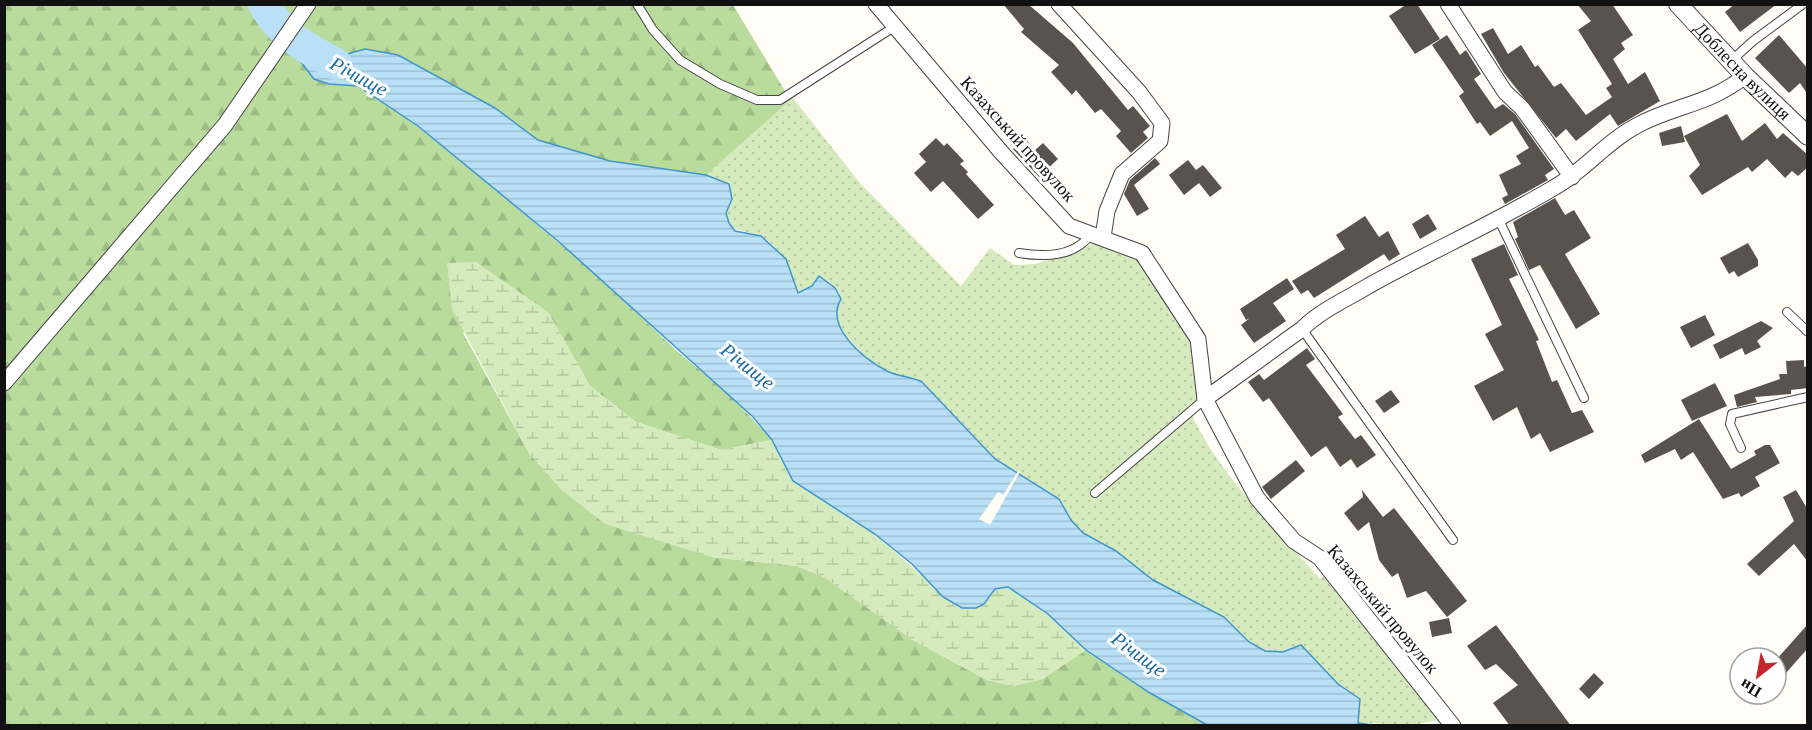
<svg xmlns="http://www.w3.org/2000/svg" width="1812" height="730" font-family="'Crimson Pro',serif">
	<style>
		.green { fill: url(#green-dots) }
		.forest { fill: url(#forest-firs) }
		.wetland { fill: url(#wetland-marsh) }
		.water { fill: url(#water-rules); stroke: #3f96cf; stroke-width: 1.5 }
		.pier { fill: #fffdf5 }
		.lines { fill: none; stroke-linecap: round; stroke-linejoin: round }
		.river { stroke: #b9e0f7; stroke-width: 32 }
		.building { fill: #5a524d }
		.service-casing { stroke: #444; stroke-width: 10 }
		.minor-casing { stroke: #444; stroke-width: 17 }
		.tertiary-casing { stroke: #444; stroke-width: 20 }
		.service { stroke: #fff; stroke-width: 8 }
		.minor { stroke: #fff; stroke-width: 15 }
		.tertiary { stroke: #fff; stroke-width: 18 }
		.labels { text-anchor: middle; dominant-baseline: central; stroke-width: 6; stroke-linejoin: round; paint-order: stroke }
		.street-label { font-size: 18px; fill: #111; stroke: #fff }
		.water-label { font-size: 20px; font-style: italic; fill: #1768a6; stroke: #fff }
	</style>
	<defs>
		<pattern id="green-dots" width="8" height="8" patternUnits="userSpaceOnUse" patternTransform="scale(1.5)"><rect width="8" height="8" fill="#d5ebbd"/><path d="M2 2h.1M6 6h.1" fill="none" stroke="#b6c8a1" stroke-width="1.8" stroke-linecap="round"/></pattern>
		<pattern id="forest-firs" width="22" height="20" patternUnits="userSpaceOnUse" patternTransform="scale(1.5)"><rect width="22" height="20" fill="#b9dc9c"/><path d="M5 1l3.5 6h-7zM16 11l3.5 6h-7z" fill="#9ebc85"/></pattern>
		<pattern id="wetland-marsh" width="20" height="14" patternUnits="userSpaceOnUse" patternTransform="scale(1.5)"><rect width="20" height="14" fill="#d5ebbd"/><path d="M1 5h8M5 5V1M11 12h8M15 12V8" fill="none" stroke="#b6c8a1"/></pattern>
		<pattern id="water-rules" width="6" height="5" patternUnits="userSpaceOnUse" patternTransform="scale(1.5)"><rect width="6" height="5" fill="#b9e0f7"/><path d="M0 2.5h6" fill="none" stroke="#9ebfd3"/></pattern>
	</defs>
	<rect width="100%" height="100%" fill="#fffdf5"/>
	<!-- green -->
	<path class="green" d="M793,98l67,85 101,103 29,-38 24,17 21,-1 63,-22 39,16 54,79 9,61 -12,8c28,67 85,119 132,173l15,-15 126,161h-23l-1,-5 -23,5 -56,-2 2,-24 -22,-15 -37,-39 -18,7 -18,-1 -16,-9 -25,-25 -71,-37 -37,-29 -33,-18 -12,-13 -12,-21 -64,-40 -73,-77c-9,-5 -17,-4 -27,-7 -25,-11 -46,-33 -60,-55l5,-26 -11,-12 -31,11c-8,-10 -6,-25 -13,-35 -5,-6 -17,-19 -25,-22 -21,-9 -44,-1 -28,-37l-26,-24z"/>
	<!-- forest -->
	<polygon class="forest" points="4,5 733,5 785,91 793,98 706,175 610,161 538,140 495,108 398,55 365,49 334,58 304,40 329,84 358,86 418,126 594,272 678,352 731,396 772,440 721,450 636,422 590,386 548,312 463,333 529,453 563,491 712,557 797,566 824,577 913,640 987,680 1014,686 1042,679 1086,650 1150,693 1207,725 5,725"/>
	<!-- wetland -->
	<polygon class="wetland" points="476,262 548,312 590,386 636,422 721,450 772,440 793,482 875,534 956,606 962,608 989,599 995,590 1008,587 1048,614 1086,650 1042,679 1014,686 987,680 913,640 824,577 797,566 712,557 605,524 563,491 529,453 452,309 447,263"/>
	<!-- water -->
	<path class="water" d="M304,40l30,18 31,-9 33,6 97,53 43,32 72,21 96,14 23,9 3,15 -6,14 3,10 6,8 26,5 25,23 12,34 14,-7 7,-10 16,12 6,11c-17,28 23,60 46,72 12,6 23,5 35,11l73,77 64,40 12,21 12,13 33,18 37,29 71,37 25,25 16,9 18,1 18,-7 37,39 22,15 -2,24 15,2h-166l-57,-32 -64,-43 -38,-36 -40,-27 -13,2 -11,15 -8,4h-14l-19,-11 -31,-33 -37,-30 -82,-53 -21,-41 -19,-23 -195,-176 -140,-115 -60,-40 -29,-2 -15,-5 -23,-30z"/>
	<!-- pier -->
	<polygon class="pier" points="1018,471 1020,472 990,525 979,519 998,492 1003,495"/>
	<g class="lines">
		<!-- river -->
		<path class="river" d="M264,4c17,31 42,44 72,60"/>
	</g>
	<!-- building -->
	<g class="building">
		<polygon points="1003,4 1028,4 1073,43 1128,110 1133,106 1150,126 1143,132 1148,138 1131,153 1116,136 1121,131 1101,109 1095,113 1076,90 1072,95 1051,72 1059,65 1021,32 1024,29"/>
		<polygon points="1407,4 1417,4 1440,39 1415,54 1389,16"/>
		<polygon points="1577,4 1612,4 1633,35 1621,43 1625,49 1613,59 1628,84 1645,72 1660,101 1618,126 1610,114 1576,141 1566,129 1556,138 1504,73 1481,34 1493,28 1508,54 1521,45 1535,67 1538,65 1554,87 1561,83 1586,115 1612,97 1606,88 1612,84 1578,30 1591,21"/>
		<polygon points="1735,4 1777,4 1740,32 1725,12"/>
		<polygon points="1447,35 1460,55 1466,50 1481,74 1474,79 1495,109 1503,104 1515,114 1554,169 1545,175 1548,180 1505,204 1502,198 1508,195 1499,175 1521,164 1516,156 1529,148 1512,121 1490,136 1480,122 1477,124 1459,96 1464,92 1432,45"/>
		<polygon points="1779,35 1808,69 1808,95 1800,83 1789,93 1755,58"/>
		<polygon points="1727,114 1742,141 1765,123 1777,139 1783,133 1808,155 1808,167 1798,176 1792,171 1785,178 1767,159 1752,172 1748,167 1702,195 1689,176 1700,165 1684,136"/>
		<polygon points="1681,126 1685,142 1662,146 1659,133"/>
		<polygon points="936,138 944,146 947,143 964,161 960,164 968,172 966,174 994,205 978,219 943,181 931,192 914,173 926,162 919,154"/>
		<polygon points="1025,138 1035,150 1043,143 1058,159 1039,177 1013,149"/>
		<polygon points="1155,158 1160,164 1134,185 1149,209 1137,216 1124,194 1130,180"/>
		<polygon points="1188,160 1196,170 1203,165 1222,188 1210,197 1199,183 1184,195 1169,175"/>
		<polygon points="1555,198 1565,215 1574,210 1591,238 1565,254 1600,314 1576,329 1540,265 1529,270 1515,239 1518,237 1513,222"/>
		<polygon points="1428,214 1437,229 1420,239 1412,224"/>
		<polygon points="1365,216 1379,237 1388,231 1400,254 1389,261 1384,254 1314,298 1308,290 1301,294 1292,281 1345,249 1336,235"/>
		<polygon points="1748,243 1758,260 1758,266 1738,277 1734,271 1729,274 1720,258"/>
		<polygon points="1504,244 1518,275 1509,279 1539,340 1536,341 1552,382 1557,380 1572,413 1582,410 1594,432 1550,452 1540,433 1531,439 1517,407 1493,421 1474,386 1504,370 1485,334 1502,325 1471,259"/>
		<polygon points="1287,278 1294,289 1273,303 1286,321 1254,343 1241,325 1250,318 1246,320 1240,309"/>
		<polygon points="1705,315 1715,335 1691,348 1680,327"/>
		<polygon points="1761,321 1773,328 1757,341 1761,347 1745,355 1742,348 1720,359 1713,345"/>
		<polygon points="1307,348 1315,359 1306,365 1343,414 1338,417 1355,439 1361,435 1376,455 1357,468 1351,459 1340,467 1326,446 1311,457 1269,398 1263,402 1248,382 1259,374 1264,380"/>
		<polygon points="1804,360 1804,367 1808,366 1808,388 1791,390 1791,394 1755,397 1757,402 1737,407 1734,395 1780,379 1779,374 1787,374 1786,361"/>
		<polygon points="1715,383 1727,406 1692,421 1681,400"/>
		<polygon points="1391,390 1400,402 1384,413 1375,401"/>
		<polygon points="1699,419 1731,469 1756,455 1754,451 1765,445 1770,445 1780,463 1755,477 1760,486 1741,497 1739,493 1723,499 1693,452 1681,460 1675,449 1645,463 1641,455"/>
		<polygon points="1296,460 1305,471 1271,499 1262,487"/>
		<polygon points="1362,490 1383,517 1394,508 1467,601 1447,617 1426,591 1407,598 1398,573 1392,577 1379,560 1369,522 1358,531 1344,513 1363,497"/>
		<polygon points="1796,490 1808,510 1808,562 1794,544 1759,576 1747,564 1794,521 1783,497"/>
		<polygon points="1449,618 1452,633 1432,637 1429,622"/>
		<polygon points="1808,624 1808,648 1786,673 1776,665 1776,660"/>
		<polygon points="1496,625 1515,650 1571,726 1510,726 1493,703 1518,685 1496,664 1485,670 1467,646"/>
		<polygon points="1594,673 1604,683 1589,699 1579,689"/>
	</g>
	<g class="lines">
		<defs>
			<g id="service">
				<polyline points="637,4 653,30 680,60 720,84 757,100 780,100 894,27"/>
				<polyline points="1731,61 1753,41 1803,4"/>
				<polyline points="1499,220 1584,398"/>
				<path d="M1019,253c24,4 56,4 72,-19"/>
				<polyline points="1787,312 1808,332"/>
				<polyline points="1302,329 1453,540"/>
				<polyline points="1741,448 1730,424 1732,414 1808,397"/>
				<polyline points="1095,493 1205,399"/>
			</g>
			<g id="minor">
				<polyline points="876,4 1001,152 1069,226 1142,253 1198,339 1205,399 1257,498 1294,541 1320,558 1453,726"/>
				<polyline points="1059,4 1139,92 1162,123 1160,141 1122,174 1107,211 1103,237"/>
				<polyline points="1448,4 1505,92 1522,108 1572,177"/>
				<polyline points="4,383 225,125 308,4"/>
				<path d="M1205,399l97,-70c19,-19 45,-30 68,-44 61,-34 125,-62 185,-98 30,-17 52,-46 83,-62 37,-20 71,-20 107,-49"/>
			</g>
			<g id="tertiary">
				<path id="s1" d="M1678,4l67,72 63,60"/>
			</g>
		</defs>
		<!-- service casing -->
		<use href="#service" class="service-casing"/>
		<!-- minor casing -->
		<use href="#minor" class="minor-casing"/>
		<!-- tertiary casing -->
		<use href="#tertiary" class="tertiary-casing"/>
		<!-- service -->
		<use href="#service" class="service"/>
		<!-- minor -->
		<use href="#minor" class="minor"/>
		<!-- tertiary -->
		<use href="#tertiary" class="tertiary"/>
	</g>
	<g class="labels">
		<!-- street labels -->
		<g class="street-label">
			<text stroke="none"><textPath href="#s1" startOffset="93">Доблесна вулиця</textPath></text>
			<text transform="translate(1018 139) rotate(48)">Казахський провулок</text>
			<text transform="translate(1383 609) rotate(50)">Казахський провулок</text>
		</g>
		<!-- water labels -->
		<g class="water-label">
			<text transform="translate(359 76) rotate(28)">Річище</text>
			<text transform="translate(748 366) rotate(38)">Річище</text>
			<text transform="translate(1139 654) rotate(36)">Річище</text>
		</g>
	</g>
	<!-- border -->
	<rect width="1812" height="730" fill="none" stroke="#111111" stroke-width="12"/>
	<!-- north arrow -->
	<g transform="translate(1758 676) rotate(211)"><circle r="28" fill="#ffffff" stroke="#a0a0a0" stroke-width="1.5"/>
	<path d="M0-4.5L10 22L0 15L-10 22Z" fill="#c4262e"/>
	<text y="-9" font-size="16" font-weight="bold" text-anchor="middle" fill="#111111">Пн</text>
	</g>
</svg>
